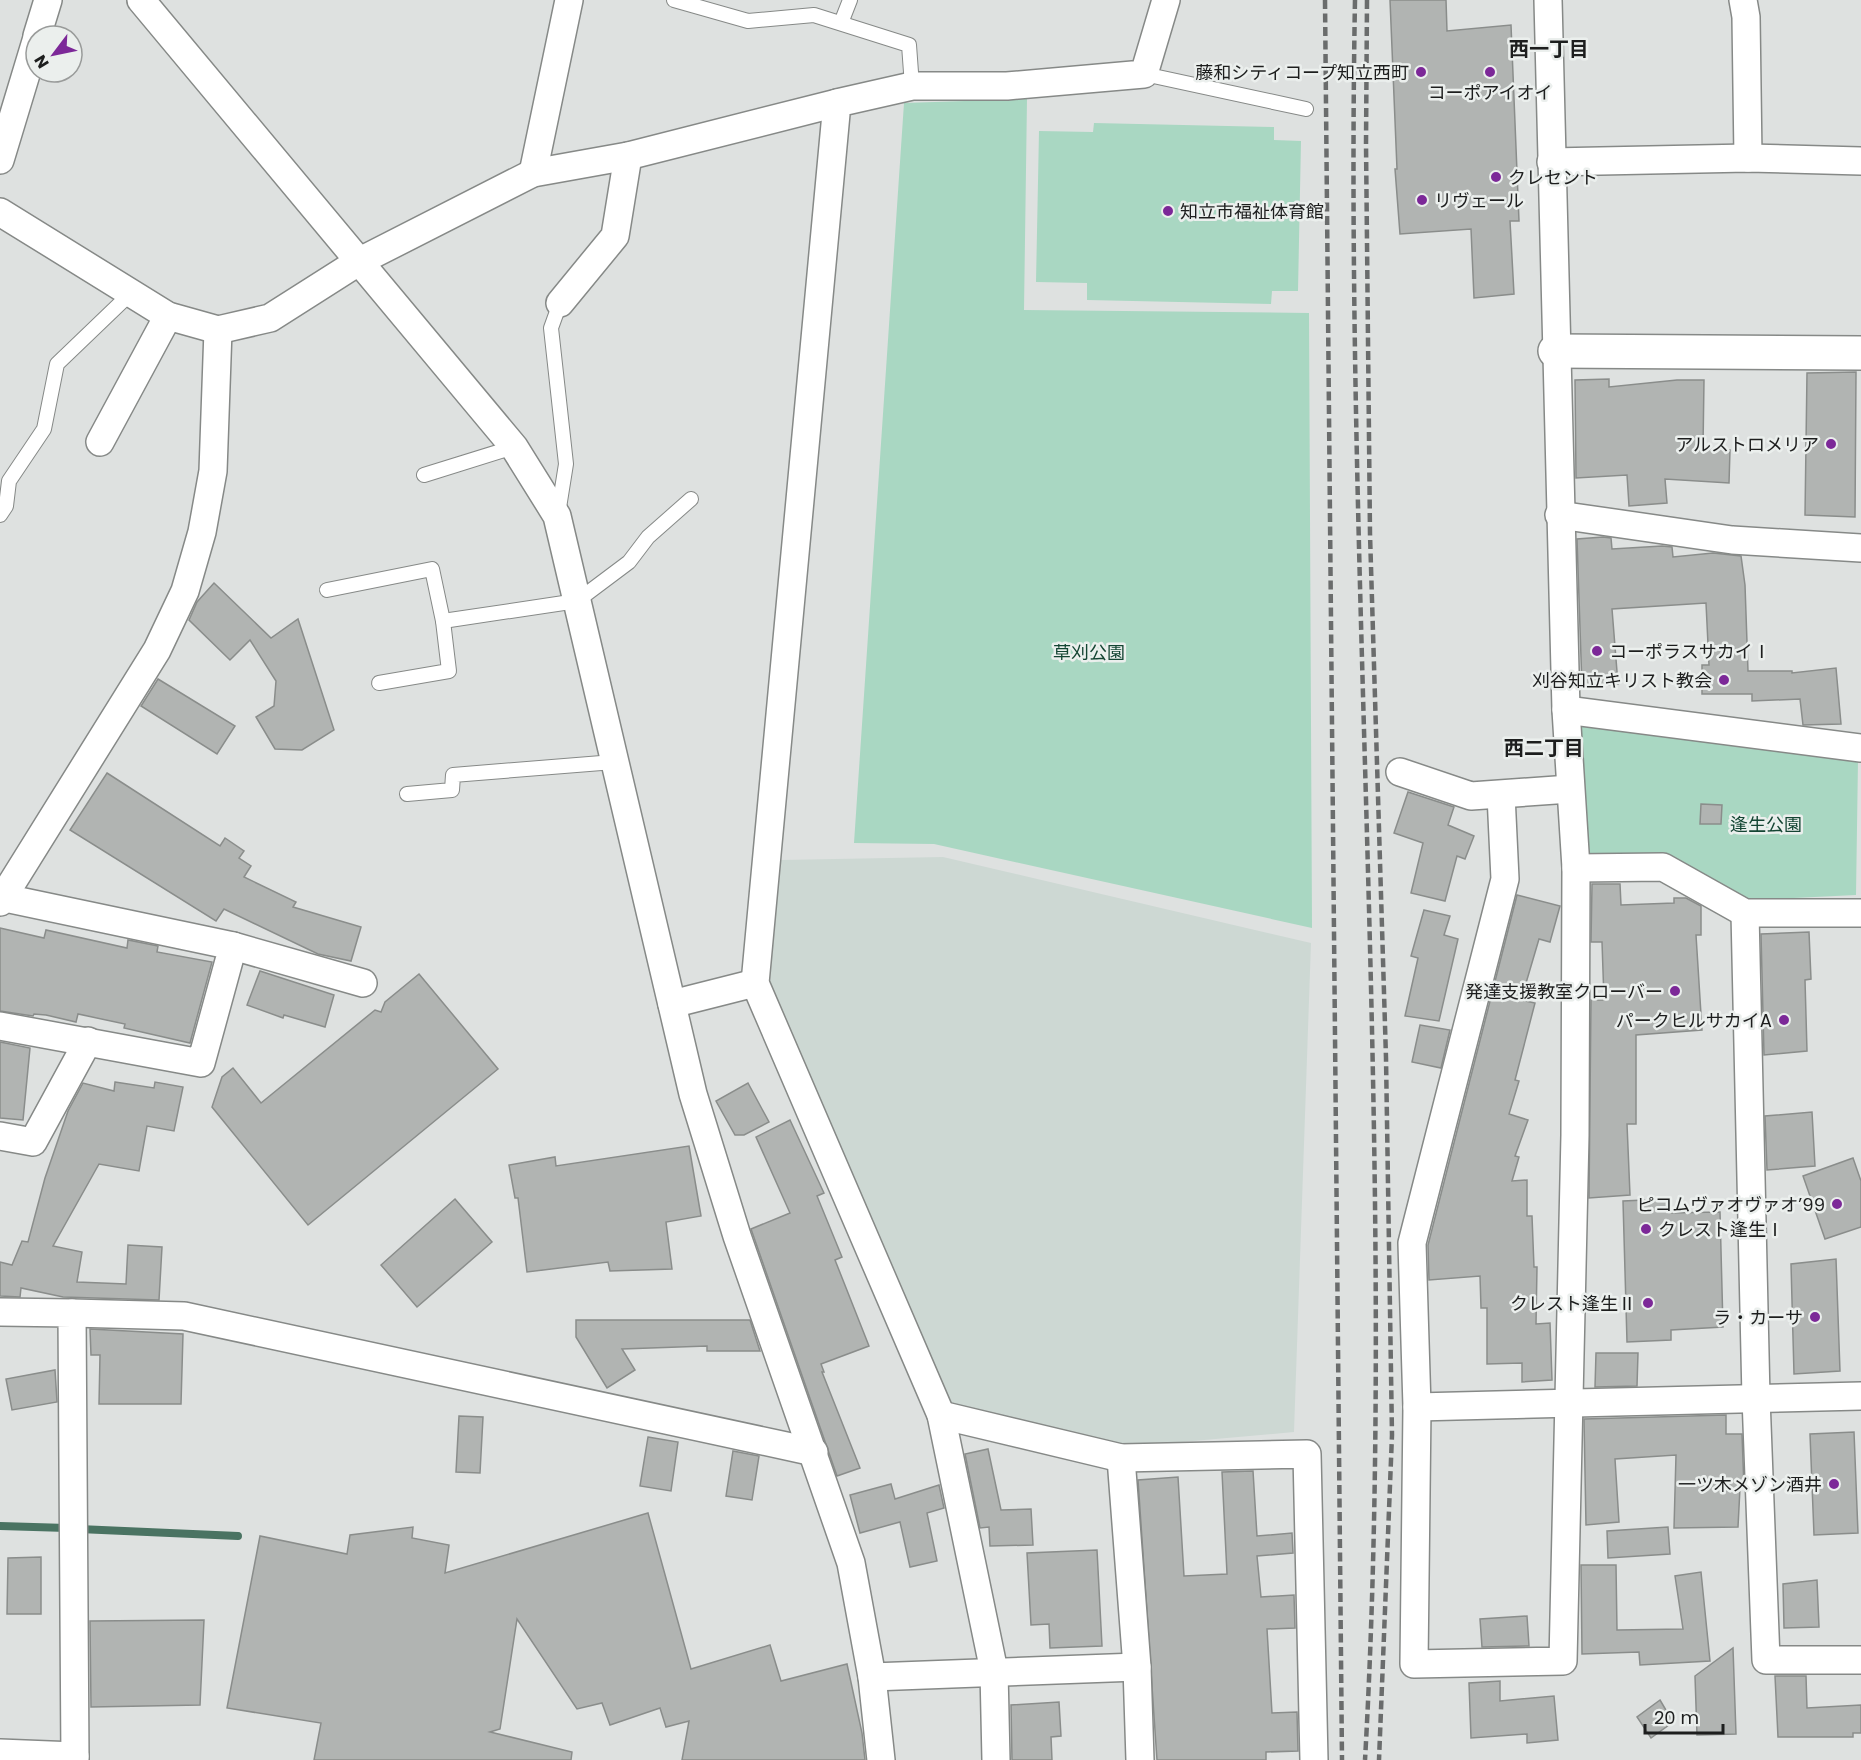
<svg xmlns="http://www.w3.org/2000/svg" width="1861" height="1760" font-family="Poppins,'Noto Sans JP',sans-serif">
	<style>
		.built { fill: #cdd8d3 }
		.green { fill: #a9d7c2 }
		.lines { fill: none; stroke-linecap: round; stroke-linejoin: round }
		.stream { stroke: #4a7362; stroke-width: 8 }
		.building { fill: #b1b4b2; stroke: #8a8d8b; stroke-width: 1.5 }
		.service-casing { stroke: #868987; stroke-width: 16 }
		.minor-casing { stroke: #868987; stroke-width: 30 }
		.tertiary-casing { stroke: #868987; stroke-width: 36 }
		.service { stroke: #fff; stroke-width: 14 }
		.minor { stroke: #fff; stroke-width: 27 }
		.tertiary { stroke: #fff; stroke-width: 33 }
		.rail { stroke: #6a6c6c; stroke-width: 4.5; stroke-dasharray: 9 4.5; stroke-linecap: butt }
		.poi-dot { fill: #7c2898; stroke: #ebefed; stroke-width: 2 }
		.labels { text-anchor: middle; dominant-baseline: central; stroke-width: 5; stroke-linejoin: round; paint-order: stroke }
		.poi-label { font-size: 18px; fill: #1d1e1e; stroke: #ebefed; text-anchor: end }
		.park-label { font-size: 18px; fill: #144533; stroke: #ebefed }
		.neighbourhood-label { font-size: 20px; font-weight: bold; fill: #1d1e1e; stroke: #ebefed }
	</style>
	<rect width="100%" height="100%" fill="#dee1e0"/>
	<!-- built -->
	<polygon class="built" points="943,857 1311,943 1294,1432 1125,1447 947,1403 765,979 781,860"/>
	<!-- green -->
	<g class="green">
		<polygon points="1027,99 1024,310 1309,313 1312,928 934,844 854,843 904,103"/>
		<polygon points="1094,123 1274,127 1274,140 1301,141 1298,291 1272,291 1271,304 1087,300 1087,283 1036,282 1039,131 1093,132"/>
		<polygon points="1575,725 1858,760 1856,895 1749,900 1664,858 1584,857"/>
	</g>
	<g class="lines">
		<!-- stream -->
		<g class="stream">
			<polyline points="0,1526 67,1528"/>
			<polyline points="79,1529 238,1536"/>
		</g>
	</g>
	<!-- building -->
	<g class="building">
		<polygon points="1390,0 1446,0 1447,31 1511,25 1519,221 1510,221 1514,294 1474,298 1471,229 1400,234 1395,169 1397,169"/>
		<polygon points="1856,372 1855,517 1805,515 1807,373"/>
		<polygon points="1609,379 1609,387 1677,380 1704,380 1703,448 1730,450 1729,483 1665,479 1667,503 1629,506 1627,475 1576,478 1575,380"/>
		<polygon points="1603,537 1611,538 1612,549 1662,546 1672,547 1673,557 1713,553 1741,556 1745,585 1748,671 1792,671 1792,673 1836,668 1841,724 1803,725 1800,699 1752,701 1752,694 1702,694 1702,665 1709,665 1706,603 1612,609 1618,684 1582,687 1577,539"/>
		<polygon points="214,583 271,638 298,619 334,730 302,750 275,749 256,717 274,706 276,681 250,640 230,660 189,620 197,602"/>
		<polygon points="158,679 235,726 217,754 141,706"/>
		<polygon points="107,773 220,846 225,838 244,851 239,858 251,866 244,877 296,902 293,907 361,927 351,961 318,954 224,909 216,921 70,830"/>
		<polygon points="1408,792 1454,807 1448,825 1474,836 1465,859 1457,856 1445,901 1411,893 1423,843 1394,833"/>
		<polygon points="1701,804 1722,805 1721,824 1700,824"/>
		<polygon points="1592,884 1620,884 1621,905 1674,903 1674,898 1686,898 1701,906 1701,935 1696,935 1702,1030 1636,1035 1636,1124 1627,1124 1630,1195 1589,1198 1591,1000 1604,1000 1602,942 1591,942"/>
		<polygon points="1517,895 1560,906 1550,942 1539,939 1521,1000 1535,1003 1515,1080 1519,1081 1509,1114 1528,1120 1515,1156 1519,1157 1512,1181 1527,1180 1527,1216 1532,1216 1534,1267 1537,1267 1536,1324 1550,1323 1552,1380 1522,1382 1522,1363 1487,1364 1487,1308 1481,1308 1480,1276 1429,1280 1428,1245"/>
		<polygon points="1424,910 1450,916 1444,935 1458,939 1439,1021 1405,1016 1418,958 1411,956"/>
		<polygon points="0,928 44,938 46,930 127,948 128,940 158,946 157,952 212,962 190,1043 124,1028 125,1024 78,1014 76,1022 46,1015 34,1014 33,1016 0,1011"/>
		<polygon points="1809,932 1811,979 1805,980 1807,1051 1764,1055 1761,934"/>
		<polygon points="260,971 334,995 325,1027 284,1015 283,1018 247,1005"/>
		<polygon points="419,974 498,1069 308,1225 212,1107 222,1077 233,1068 261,1103 375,1010 381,1012 385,1002"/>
		<polygon points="1420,1025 1450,1030 1441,1068 1412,1062"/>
		<polygon points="0,1042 30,1048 23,1120 0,1118"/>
		<polygon points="115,1082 154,1088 155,1082 183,1087 174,1131 147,1126 139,1171 99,1164 53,1246 82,1252 77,1282 126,1284 128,1245 162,1247 159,1300 63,1297 21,1288 20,1297 0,1296 0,1262 12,1265 22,1241 28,1242 45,1178 68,1111 83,1083 114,1091"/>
		<polygon points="748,1083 769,1122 744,1135 735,1135 716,1101"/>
		<polygon points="1812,1112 1815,1166 1767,1170 1765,1116"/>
		<polygon points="790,1120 824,1193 817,1196 842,1257 835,1260 869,1346 821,1364 824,1372 822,1372 860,1468 837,1476 751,1229 790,1213 756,1137"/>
		<polygon points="689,1146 701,1216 666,1222 672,1269 610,1271 608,1262 527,1272 518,1198 515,1198 509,1165 555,1157 556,1166"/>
		<polygon points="1853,1158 1861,1181 1861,1227 1825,1239 1803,1176"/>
		<polygon points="455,1199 492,1242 417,1307 381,1265"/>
		<polygon points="1667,1199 1668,1213 1720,1212 1723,1327 1671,1330 1671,1340 1627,1342 1623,1201"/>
		<polygon points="1836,1259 1840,1371 1794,1374 1791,1264"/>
		<polygon points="576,1320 750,1320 760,1351 707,1351 707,1346 622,1349 635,1370 607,1388 576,1337"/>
		<polygon points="90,1329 183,1334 181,1404 99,1404 100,1355 91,1355"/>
		<polygon points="1596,1353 1638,1353 1637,1386 1595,1387"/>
		<polygon points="55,1370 57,1402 12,1410 6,1379"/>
		<polygon points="1726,1415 1726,1434 1742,1434 1744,1488 1740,1488 1738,1527 1674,1528 1676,1455 1615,1459 1619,1522 1586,1525 1584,1419"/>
		<polygon points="459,1416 483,1417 480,1473 456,1472"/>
		<polygon points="1854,1432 1858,1533 1814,1535 1810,1434"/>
		<polygon points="648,1437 678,1442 671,1491 640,1486"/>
		<polygon points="988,1449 1001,1510 1031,1509 1033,1545 990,1546 989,1527 980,1528 965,1454"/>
		<polygon points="733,1451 759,1456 752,1500 726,1496"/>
		<polygon points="1253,1471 1257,1536 1292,1533 1293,1553 1257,1556 1261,1597 1294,1595 1295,1628 1267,1629 1272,1713 1297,1712 1298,1751 1266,1752 1266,1760 1157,1760 1138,1480 1178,1477 1184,1576 1227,1574 1222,1472"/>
		<polygon points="891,1484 895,1499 939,1485 944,1508 927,1513 937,1561 910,1567 900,1522 860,1533 850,1495"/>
		<polygon points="648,1513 691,1669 770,1645 781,1681 847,1664 862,1733 865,1760 682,1760 689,1721 666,1727 660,1708 610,1725 602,1703 577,1709 517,1619 500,1729 490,1732 572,1752 571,1760 314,1760 321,1723 227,1708 260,1536 347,1554 350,1535 413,1527 412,1538 449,1545 445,1573"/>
		<polygon points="1668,1527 1670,1554 1608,1558 1607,1531"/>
		<polygon points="1097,1550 1102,1646 1050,1648 1049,1624 1031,1625 1027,1553"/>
		<polygon points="41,1557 41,1614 7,1614 8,1558"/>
		<polygon points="1581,1565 1616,1565 1617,1630 1683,1629 1675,1576 1701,1572 1710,1661 1640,1665 1639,1652 1582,1654"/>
		<polygon points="1817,1580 1819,1627 1784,1628 1783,1584"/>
		<polygon points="1527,1616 1529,1646 1482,1647 1480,1619"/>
		<polygon points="204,1620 200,1705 91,1707 90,1621"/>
		<polygon points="1733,1648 1736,1734 1697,1735 1695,1676"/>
		<polygon points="1775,1676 1806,1676 1807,1708 1861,1705 1861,1733 1853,1733 1853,1737 1778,1737"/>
		<polygon points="1500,1681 1500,1701 1554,1696 1558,1740 1527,1743 1527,1734 1471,1738 1469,1683"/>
		<polygon points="1660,1700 1673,1722 1651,1738 1637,1717"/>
		<polygon points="1059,1702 1061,1736 1051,1737 1052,1760 1012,1760 1011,1705"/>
	</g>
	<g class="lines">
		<defs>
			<g id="service">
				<polyline points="674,0 748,21 814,15 909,45 912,86"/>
				<polyline points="841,23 850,0"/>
				<polyline points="1144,74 1306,109"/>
				<polyline points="424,475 514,447"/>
				<polyline points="558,514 566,464 551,328 560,303"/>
				<polyline points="0,515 6,506 9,481 44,429 57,364 131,293"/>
				<polyline points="327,590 432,569 443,621 449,671 379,683"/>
				<polyline points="443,621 577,601 629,562 648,537 691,499"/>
				<polyline points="407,794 452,790 453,775 614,762"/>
			</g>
			<g id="minor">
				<polyline points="141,0 514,447 557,516 693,1094 737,1236 851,1563 872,1677 881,1760"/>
				<polyline points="1743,0 1746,17 1748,158"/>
				<polyline points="37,36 48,0"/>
				<polyline points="0,160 36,41"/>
				<polyline points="1551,162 1748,158 1861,161"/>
				<polyline points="533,173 569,0"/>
				<polyline points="0,212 168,316 218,330 270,318 358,262 533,173 628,156 837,103"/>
				<polyline points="560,303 615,236 628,156"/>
				<polyline points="100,442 168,316"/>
				<polyline points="1559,515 1732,540 1861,548"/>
				<polyline points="1566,710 1861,748"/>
				<polyline points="1400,772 1471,796 1570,789"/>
				<polyline points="1501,795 1505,879 1412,1243 1417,1407 1414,1664 1563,1661 1575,1135 1576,868 1566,710 1548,0"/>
				<polyline points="1576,868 1663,867 1745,913 1861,913"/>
				<polyline points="0,897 233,946 201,1063 0,1026"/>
				<polyline points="0,902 157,650 185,591 202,532 213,471 218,330"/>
				<polyline points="1745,913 1756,1398 1766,1660 1861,1660"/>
				<polyline points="233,946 363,983"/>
				<polyline points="672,1004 755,983"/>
				<polyline points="0,1136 33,1142 88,1041"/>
				<polyline points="0,1312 72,1313 75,1760"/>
				<polyline points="72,1313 184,1316 814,1452"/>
				<polyline points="1417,1407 1861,1396"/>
				<polyline points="941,1415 1121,1458 1307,1454 1314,1760"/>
				<polyline points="1121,1458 1137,1667 1140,1760"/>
				<polyline points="872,1677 1137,1667"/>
				<polyline points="0,1753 75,1756"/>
				<polyline points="996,1760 994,1671 941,1415 755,983 837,103 912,86 1007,86 1144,74 1166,0"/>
			</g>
			<polyline id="tertiary" points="1555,351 1861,353"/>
		</defs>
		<!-- service casing -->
		<use href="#service" class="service-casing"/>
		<!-- minor casing -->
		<use href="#minor" class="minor-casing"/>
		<!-- tertiary casing -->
		<use href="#tertiary" class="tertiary-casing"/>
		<!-- service -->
		<use href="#service" class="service"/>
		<!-- minor -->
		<use href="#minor" class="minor"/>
		<!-- tertiary -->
		<use href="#tertiary" class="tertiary"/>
		<!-- rail -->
		<g class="rail">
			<polyline points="1325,0 1342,1760"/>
			<path d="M1355,0c-11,587 43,1174 10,1760"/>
			<polyline points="1367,0 1366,144 1370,534 1386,1058 1392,1435 1379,1760"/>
		</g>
	</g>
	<!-- markers -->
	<g class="poi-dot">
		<circle cx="1421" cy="72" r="6"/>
		<circle cx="1490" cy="72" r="6"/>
		<circle cx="1496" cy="177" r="6"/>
		<circle cx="1422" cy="200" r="6"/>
		<circle cx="1168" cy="211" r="6"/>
		<circle cx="1831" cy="444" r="6"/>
		<circle cx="1597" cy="651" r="6"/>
		<circle cx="1724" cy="680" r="6"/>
		<circle cx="1675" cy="991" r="6"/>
		<circle cx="1784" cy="1020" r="6"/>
		<circle cx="1837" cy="1204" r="6"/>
		<circle cx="1646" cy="1229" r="6"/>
		<circle cx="1648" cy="1303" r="6"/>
		<circle cx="1815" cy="1317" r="6"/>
		<circle cx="1834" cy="1484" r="6"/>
	</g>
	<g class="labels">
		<!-- poi labels -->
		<g class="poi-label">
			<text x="1409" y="72">藤和シティコープ知立西町</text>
			<text x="1490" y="92" text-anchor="middle">コーポアイオイ</text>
			<text x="1508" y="177" text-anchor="start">クレセント</text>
			<text x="1434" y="200" text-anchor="start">リヴェール</text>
			<text x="1180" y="211" text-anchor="start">知立市福祉体育館</text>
			<text x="1819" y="444">アルストロメリア</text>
			<text x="1609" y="651" text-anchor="start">コーポラスサカイⅠ</text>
			<text x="1712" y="680">刈谷知立キリスト教会</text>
			<text x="1663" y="991">発達支援教室クローバー</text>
			<text x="1772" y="1020">パークヒルサカイA</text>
			<text x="1825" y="1204">ピコムヴァオヴァオ’99</text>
			<text x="1658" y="1229" text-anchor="start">クレスト逢生Ⅰ</text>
			<text x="1636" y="1303">クレスト逢生Ⅱ</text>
			<text x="1803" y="1317">ラ・カーサ</text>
			<text x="1822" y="1484">一ツ木メゾン酒井</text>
		</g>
		<!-- park labels -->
		<g class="park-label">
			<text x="1089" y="652">草刈公園</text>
			<text x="1766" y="824">逢生公園</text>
		</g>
		<!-- neighbourhood labels -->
		<g class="neighbourhood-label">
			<text x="1549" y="49">西一丁目</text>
			<text x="1544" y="748">西二丁目</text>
		</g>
	</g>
	<!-- north arrow -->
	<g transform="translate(54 54) rotate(238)"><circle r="28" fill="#ebefed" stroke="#999b9a" stroke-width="1.5"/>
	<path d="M0-4.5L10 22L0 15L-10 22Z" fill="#7c2898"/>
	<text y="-9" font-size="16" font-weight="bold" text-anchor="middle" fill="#1d1e1e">N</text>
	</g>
	<!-- scale -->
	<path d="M1645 1724v9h78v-9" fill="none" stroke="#1d1e1e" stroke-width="3"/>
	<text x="1654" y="1724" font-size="18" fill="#1d1e1e" stroke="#ebefed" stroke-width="4.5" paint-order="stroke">20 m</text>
</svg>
